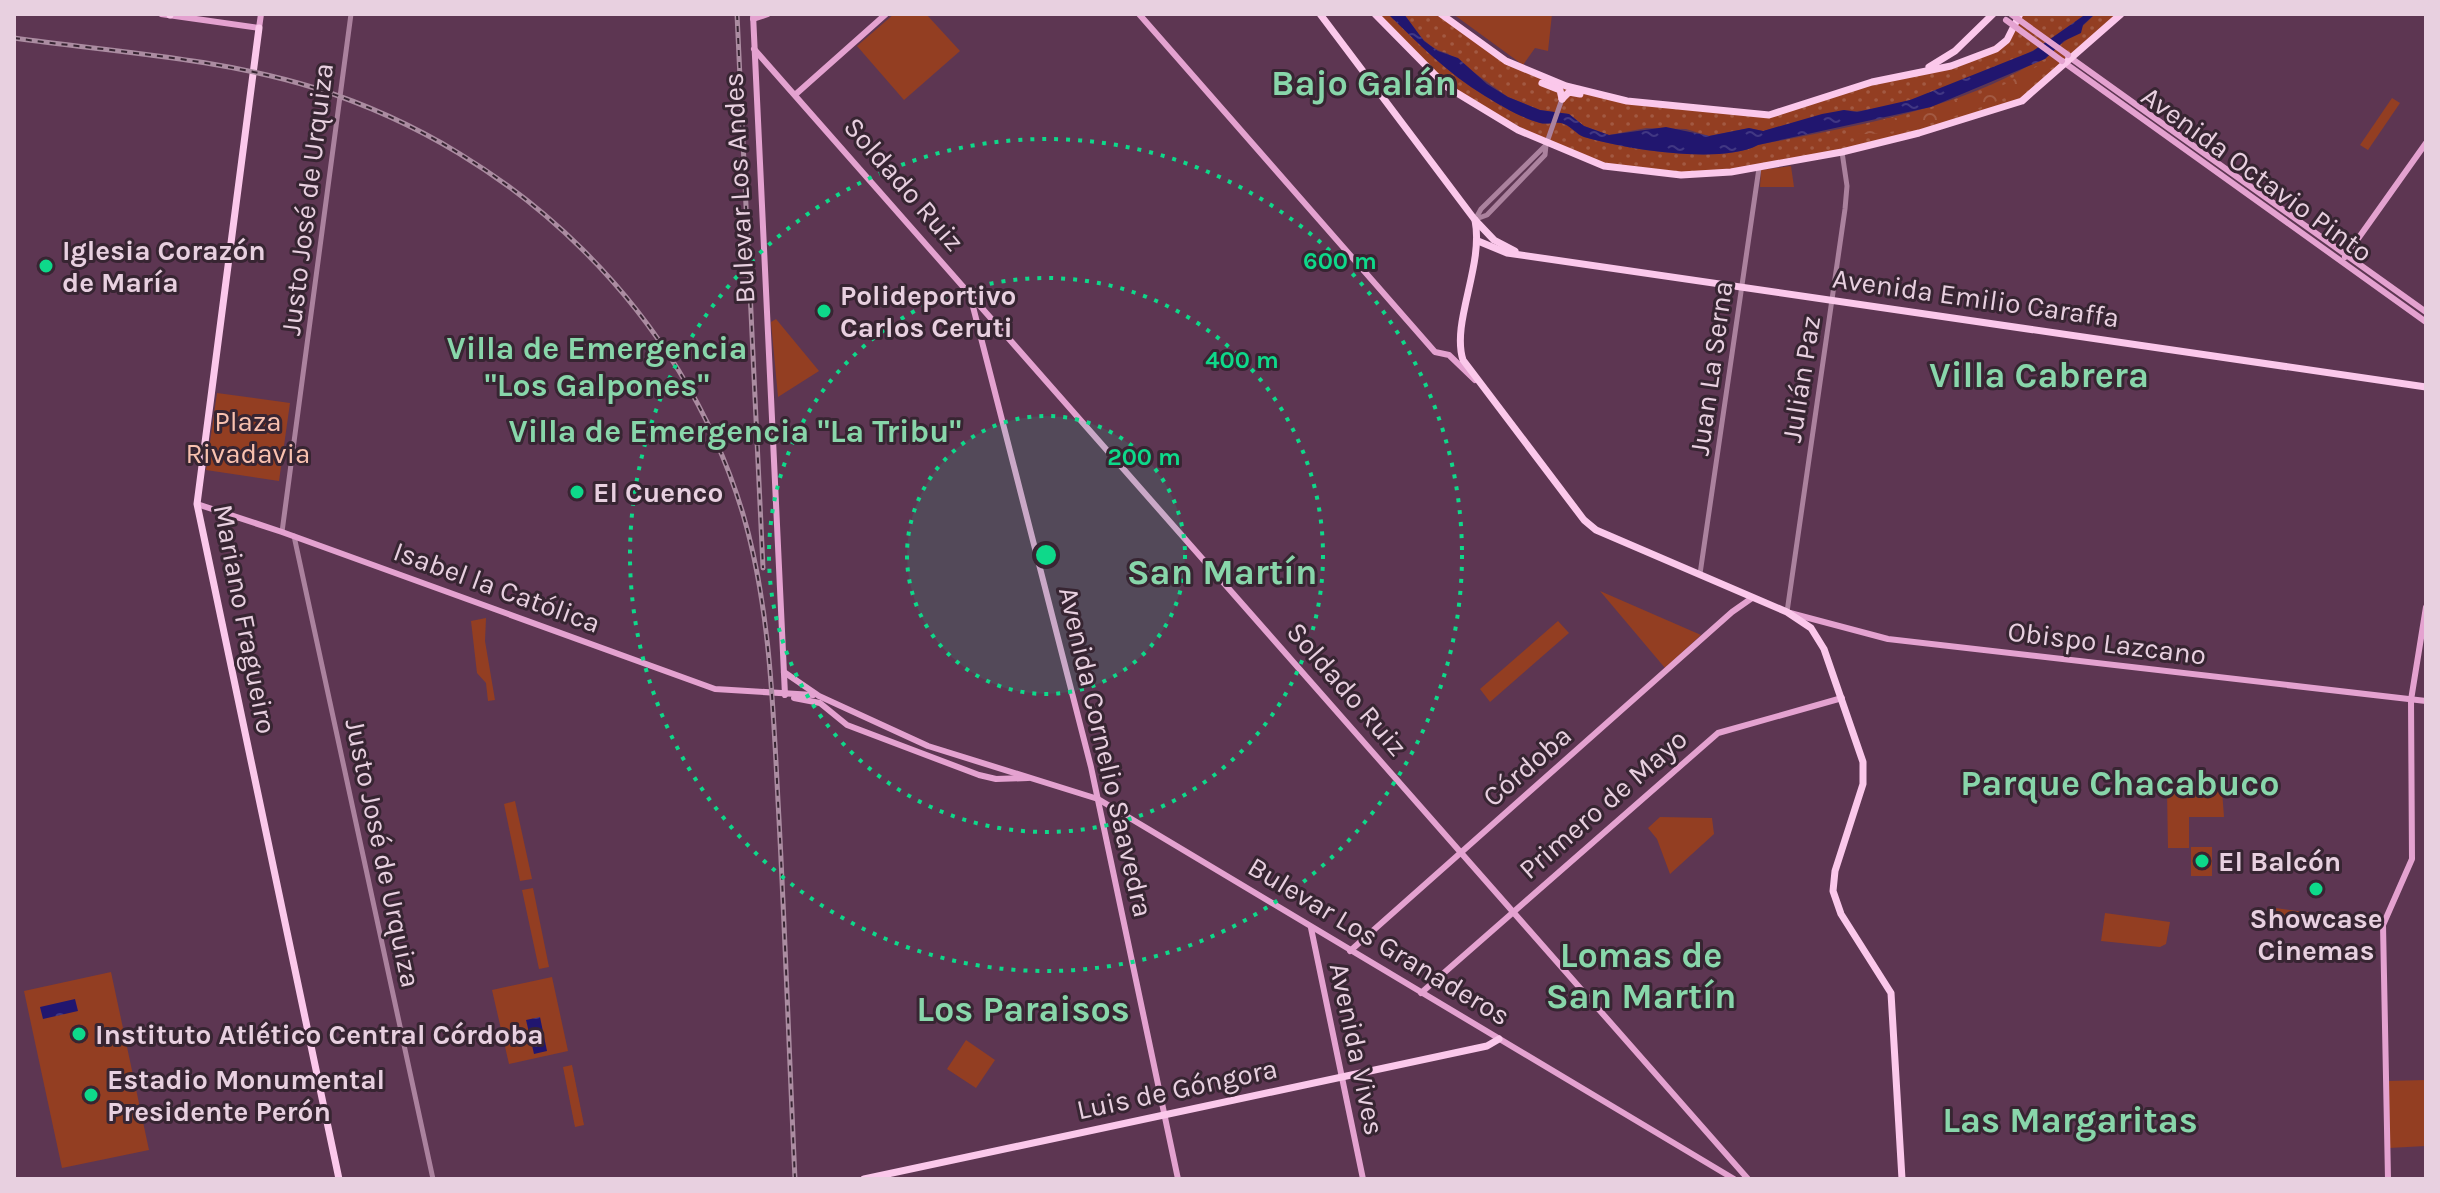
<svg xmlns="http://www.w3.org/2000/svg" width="2440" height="1193" font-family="Karla,sans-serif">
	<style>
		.grass { fill: url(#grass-dots) }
		.forest { fill: url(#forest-crowns) }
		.green { fill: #933e22 }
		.water { fill: url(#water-ripples) }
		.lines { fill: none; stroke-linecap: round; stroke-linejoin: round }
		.tertiary { stroke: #ab829e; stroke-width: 5 }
		.secondary { stroke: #e4a2d0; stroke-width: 6 }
		.primary { stroke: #fbc8eb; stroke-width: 7 }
		.rail-casing { stroke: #ab8ca1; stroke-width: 5 }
		.rail { stroke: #372532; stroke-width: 2; stroke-dasharray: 6; stroke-linecap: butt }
		.secondary-bridge { stroke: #e4a2d0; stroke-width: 6 }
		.ring { fill: none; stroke: #0ed98a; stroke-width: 4; stroke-dasharray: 4 8 }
		.poi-dot { fill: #0ed98a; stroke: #372532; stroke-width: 3 }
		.labels { text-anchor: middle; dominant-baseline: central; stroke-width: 6; stroke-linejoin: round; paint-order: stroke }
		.street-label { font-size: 28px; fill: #e8d0e0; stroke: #372532 }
		.poi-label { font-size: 28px; font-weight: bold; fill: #e8d0e0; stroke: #372532; text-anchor: start }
		.park-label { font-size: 28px; fill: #f9c1af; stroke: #372532 }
		.quarter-label { font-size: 32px; font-weight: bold; fill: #88d6aa; stroke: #372532 }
		.district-label { font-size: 36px; font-weight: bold; fill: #88d6aa; stroke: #372532 }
		.centre { fill: #0ed98a; stroke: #372532; stroke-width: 4 }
		.ring-label { font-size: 24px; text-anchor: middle; font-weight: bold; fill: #0ed98a; stroke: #372532; stroke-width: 6; stroke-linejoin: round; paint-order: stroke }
	</style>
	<defs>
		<pattern id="grass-dots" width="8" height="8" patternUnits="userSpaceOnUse" patternTransform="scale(2)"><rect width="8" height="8" fill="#933e22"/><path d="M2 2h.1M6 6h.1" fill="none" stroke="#a25942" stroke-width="1.8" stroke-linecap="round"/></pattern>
		<pattern id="forest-crowns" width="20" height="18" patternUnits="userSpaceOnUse" patternTransform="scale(2)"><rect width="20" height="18" fill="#933e22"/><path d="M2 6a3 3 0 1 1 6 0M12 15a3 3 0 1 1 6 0" fill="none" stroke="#a25942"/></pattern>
		<pattern id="water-ripples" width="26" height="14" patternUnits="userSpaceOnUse" patternTransform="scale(2)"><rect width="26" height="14" fill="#21166f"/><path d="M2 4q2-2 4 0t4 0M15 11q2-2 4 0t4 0" fill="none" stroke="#413783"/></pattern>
	</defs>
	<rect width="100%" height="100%" fill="#5d3652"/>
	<!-- grass -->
	<g class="grass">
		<path d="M1375,14h13c30,28 60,60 97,82 16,10 37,22 55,27 8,2 16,-2 24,1 8,3 12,10 20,13 41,12 136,28 174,8 117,-23 253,-42 337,-131h26l-99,87 -103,32 -188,39 -91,1 -64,-16 -121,-65z"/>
		<path d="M1404,14h37l89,59 84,25 155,17 103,-33 79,-16 56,-26 13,-26h66c-18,13 -36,28 -56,38 -37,19 -148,66 -186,58l-81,21 -14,-3 -40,8 -23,-7 -40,-1 -37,7 -25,-9 -15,-12 -29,-4 -32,-13 -61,-44c-20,-4 -32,-23 -43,-39z"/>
	</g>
	<!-- forest -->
	<path class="forest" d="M2047,61l8,5c-17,9 -28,22 -46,30 -36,16 -125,46 -162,36l41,-14h18l51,-18 28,-5z"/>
	<!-- green -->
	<g class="green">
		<polygon points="894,14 926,14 960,51 904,100 857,46"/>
		<polygon points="1453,14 1552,14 1548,51 1535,48 1523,65"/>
		<polygon points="2392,98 2400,103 2368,150 2360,145"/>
		<polygon points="1791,166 1794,187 1760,187 1761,170"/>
		<polygon points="776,319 819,371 778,397 771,322"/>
		<polygon points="217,393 290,403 279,481 206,470"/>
		<polygon points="1600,591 1701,635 1665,668"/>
		<polygon points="486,618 485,641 495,700 488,701 486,683 477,673 471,621"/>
		<polygon points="1558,621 1569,633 1490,702 1480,689"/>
		<polygon points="2222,790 2224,817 2189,817 2189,848 2168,848 2167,791"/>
		<polygon points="515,801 532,879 520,881 504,804"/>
		<polygon points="1660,817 1712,818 1714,834 1670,874 1657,839 1648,828"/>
		<rect x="2191" y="847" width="21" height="29"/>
		<polygon points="533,888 549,967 539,969 522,890"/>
		<polygon points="2268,907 2348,918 2268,920"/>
		<polygon points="2105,913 2170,922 2166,944 2160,947 2101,941"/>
		<polygon points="111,972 149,1150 62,1168 24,991"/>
		<polygon points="552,977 568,1051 509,1064 492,990"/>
		<polygon points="966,1040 995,1060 976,1088 947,1069"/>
		<polygon points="572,1065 584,1125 575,1127 563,1067"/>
		<polygon points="2426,1080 2426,1146 2389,1148 2387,1081"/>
	</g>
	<!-- water -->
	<g class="water">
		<path d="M1388,14h16l20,27 14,10 20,7 29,26 21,13 32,13 29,4 15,12 25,9 57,-8 43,9 40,-8 14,3 59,-17 22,-4 13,2 53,-12 123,-49 53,-37h9l-12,11 -2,8 -17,8 -19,18 -114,48 -173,38c-38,20 -133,4 -174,-8 -8,-3 -12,-10 -20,-13 -8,-3 -16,1 -24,-1 -18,-5 -39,-17 -55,-27 -37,-22 -67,-53 -97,-82z"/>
		<polygon points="75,999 78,1011 43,1019 40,1007"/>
		<polygon points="540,1017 547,1051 534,1054 526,1020"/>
	</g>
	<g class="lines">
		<!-- tertiary -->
		<g class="tertiary">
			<polyline points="1476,219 1487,215 1545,155 1546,145"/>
			<polyline points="1475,220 1481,209 1546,145 1562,99"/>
			<polyline points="282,532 351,14"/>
			<polyline points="294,536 433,1179"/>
			<polyline points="1700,574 1759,168"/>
			<polyline points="1787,612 1845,209 1847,186 1842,152"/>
		</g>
		<!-- secondary -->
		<g class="secondary">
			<polyline points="161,14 259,28 261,14"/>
			<polyline points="753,14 785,695"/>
			<polyline points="1139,14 1435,352 1449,355 1475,380"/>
			<polyline points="753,19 768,14"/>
			<polyline points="754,49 1748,1179"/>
			<polyline points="2068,56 2426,312"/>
			<polyline points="2062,61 2426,322"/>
			<polyline points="796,94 886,14"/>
			<polyline points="2345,257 2426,143"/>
			<polyline points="970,295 1091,767 1178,1179"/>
			<polyline points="197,504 282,532 715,689 813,695"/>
			<polyline points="1790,613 1888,639 2426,701"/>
			<polyline points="784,672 819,696 928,746 1098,799 1734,1179"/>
			<polyline points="794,698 820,703 847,725 979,775 996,779 1028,778"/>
			<polyline points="1311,928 1363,1179"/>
			<polyline points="1350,951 1732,612 1752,598"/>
			<polyline points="1421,993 1718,733 1842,698"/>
			<polyline points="2388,1179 2383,925 2412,859 2411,700 2426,607"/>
		</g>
		<!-- primary -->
		<g class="primary">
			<polyline points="1320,14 1475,220 1494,240 1515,251"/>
			<polyline points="1375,14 1447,87 1518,130 1604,166 1681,175 1731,172 1842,152 1919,133 2022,101 2121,14"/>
			<polyline points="1441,14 1506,61 1566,86 1627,101 1769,115 1872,82 1951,66 1996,49 2007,40 2020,14"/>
			<polyline points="170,15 170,14"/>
			<polyline points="259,28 197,504 339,1179"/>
			<polyline points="1929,67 1955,51 1993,14"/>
			<polyline points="1542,83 1560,90 1562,99"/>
			<polyline points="1562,99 1569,92 1580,94"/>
			<path d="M1475,220c9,46 -24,102 -12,140l121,160 12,10 191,82 24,16 13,21 39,113v22l-28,87 -2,20 8,23 50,79 11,186"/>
			<polyline points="1478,241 1507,253 2426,387"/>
			<polyline points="864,1179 1487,1046 1499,1039"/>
		</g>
		<defs>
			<g id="rail">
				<polyline points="737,14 763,568"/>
				<path d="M14,38c100,14 205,20 301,50 202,64 367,223 428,426 27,92 30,192 35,287 7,126 11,252 17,378"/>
			</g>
		</defs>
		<!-- rail casing -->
		<use href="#rail" class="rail-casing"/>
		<!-- rail -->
		<use href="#rail" class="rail"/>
		<!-- secondary-bridge -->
		<g class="secondary-bridge">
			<polyline points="2011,14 2068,55"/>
			<polyline points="2006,20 2062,61"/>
		</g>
	</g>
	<!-- distance rings -->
	<circle cx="1046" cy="555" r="139" fill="#0ed98a" fill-opacity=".12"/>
	<g class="ring">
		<circle cx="1046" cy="555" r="139"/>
		<circle cx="1046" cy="555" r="277"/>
		<circle cx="1046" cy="555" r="416"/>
	</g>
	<!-- markers -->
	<g class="poi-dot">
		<circle cx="46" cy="266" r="8"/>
		<circle cx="824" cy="311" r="8"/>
		<circle cx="577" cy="492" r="8"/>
		<circle cx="2202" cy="861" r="8"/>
		<circle cx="2316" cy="889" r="8"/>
		<circle cx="79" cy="1034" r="8"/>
		<circle cx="91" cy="1095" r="8"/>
	</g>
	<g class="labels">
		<!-- street labels -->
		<g class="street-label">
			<text transform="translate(2257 174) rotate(36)">Avenida Octavio Pinto</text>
			<text transform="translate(904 184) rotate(49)">Soldado Ruiz</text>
			<text transform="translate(739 188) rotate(-93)">Bulevar Los Andes</text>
			<text transform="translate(307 199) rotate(-83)">Justo José de Urquiza</text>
			<text transform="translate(1976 298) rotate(8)">Avenida Emilio Caraffa</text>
			<text transform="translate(1711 368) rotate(-82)">Juan La Serna</text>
			<text transform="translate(1801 379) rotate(-81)">Julián Paz</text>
			<text transform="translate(497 587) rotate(20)">Isabel la Católica</text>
			<text transform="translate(245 619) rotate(79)">Mariano Fragueiro</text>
			<text transform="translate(2107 643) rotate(7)">Obispo Lazcano</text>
			<text transform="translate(1347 689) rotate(49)">Soldado Ruiz</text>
			<text transform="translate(1106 752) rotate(77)">Avenida Cornelio Saavedra</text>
			<text transform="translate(1527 766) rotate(-41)">Córdoba</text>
			<text transform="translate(1603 804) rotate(-41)">Primero de Mayo</text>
			<text transform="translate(383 853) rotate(78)">Justo José de Urquiza</text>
			<text transform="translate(1379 941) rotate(31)">Bulevar Los Granaderos</text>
			<text transform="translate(1357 1049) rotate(78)">Avenida Vives</text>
			<text transform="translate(1177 1089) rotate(-12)">Luis de Góngora</text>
		</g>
		<!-- poi labels -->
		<g class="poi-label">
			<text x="62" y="250">Iglesia Corazón<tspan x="62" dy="32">de María</tspan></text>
			<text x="840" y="295">Polideportivo<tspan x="840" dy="32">Carlos Ceruti</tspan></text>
			<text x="593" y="492">El Cuenco</text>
			<text x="2218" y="861">El Balcón</text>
			<text x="2316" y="918" text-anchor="middle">Showcase<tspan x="2316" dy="32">Cinemas</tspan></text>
			<text x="95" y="1034">Instituto Atlético Central Córdoba</text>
			<text x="107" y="1079">Estadio Monumental<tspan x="107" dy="32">Presidente Perón</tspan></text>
		</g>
		<!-- park labels -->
		<g class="park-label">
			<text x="248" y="421">Plaza<tspan x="248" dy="32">Rivadavia</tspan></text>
		</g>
		<!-- quarter labels -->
		<g class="quarter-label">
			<text x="597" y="348">Villa de Emergencia<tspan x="597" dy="37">"Los Galpones"</tspan></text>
			<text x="735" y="431">Villa de Emergencia "La Tribu"</text>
		</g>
		<!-- district labels -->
		<g class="district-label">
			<text x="1364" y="83">Bajo Galán</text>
			<text x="2039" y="375">Villa Cabrera</text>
			<text x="1222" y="572">San Martín</text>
			<text x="2120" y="783">Parque Chacabuco</text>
			<text x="1641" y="955">Lomas de<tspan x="1641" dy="41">San Martín</tspan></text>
			<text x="1023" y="1009">Los Paraisos</text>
			<text x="2070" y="1120">Las Margaritas</text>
		</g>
	</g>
	<circle cx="1046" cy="555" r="12" class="centre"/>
	<g class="ring-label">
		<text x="1340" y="269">600 m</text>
		<text x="1242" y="368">400 m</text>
		<text x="1144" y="465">200 m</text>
	</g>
	<!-- border -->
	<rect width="2440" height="1193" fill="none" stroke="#e8d0e0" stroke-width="32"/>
</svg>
